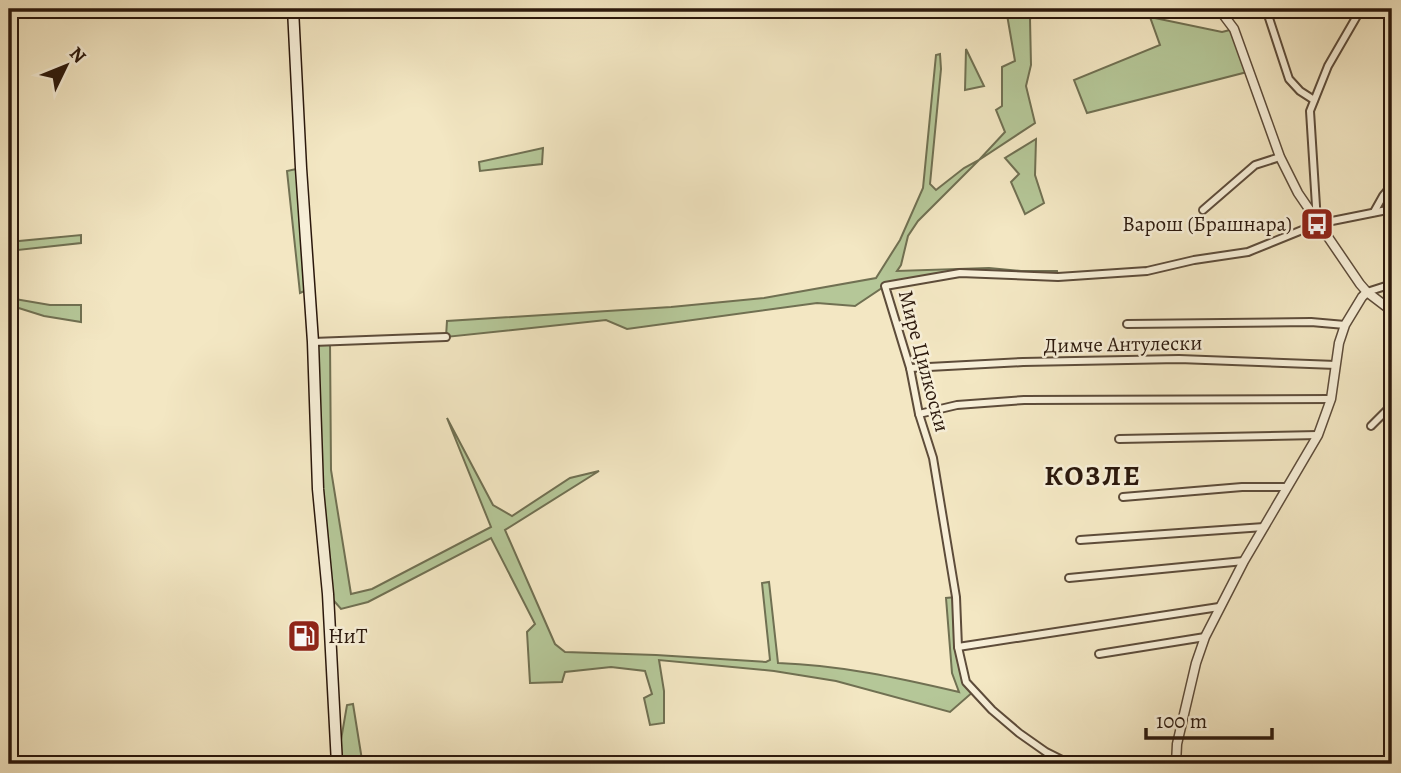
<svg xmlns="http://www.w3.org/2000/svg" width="1401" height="773" font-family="Alegreya,serif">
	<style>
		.green { fill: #b5c798; stroke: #707052; stroke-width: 2 }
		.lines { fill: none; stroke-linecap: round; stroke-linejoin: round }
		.minor-casing { stroke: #5d4c3a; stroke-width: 10 }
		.tertiary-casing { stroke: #5d4c3a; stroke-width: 11 }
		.secondary-casing { stroke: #2b180c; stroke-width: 13 }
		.minor { stroke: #f7efd8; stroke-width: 6 }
		.tertiary { stroke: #f7efd8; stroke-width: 8 }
		.secondary { stroke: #f7efd8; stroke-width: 10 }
		.labels { text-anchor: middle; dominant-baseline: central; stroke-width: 5; stroke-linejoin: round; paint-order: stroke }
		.poi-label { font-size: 21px; fill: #2b180c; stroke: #f7efd8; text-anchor: end }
		.street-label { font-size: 21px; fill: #2b180c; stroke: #f7efd8 }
		.district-label { font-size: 28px; font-weight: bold; letter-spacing: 2px; fill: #2b180c; stroke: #f7efd8 }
	</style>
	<rect width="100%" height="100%" fill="#f3e7c3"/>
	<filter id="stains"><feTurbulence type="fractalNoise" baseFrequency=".00286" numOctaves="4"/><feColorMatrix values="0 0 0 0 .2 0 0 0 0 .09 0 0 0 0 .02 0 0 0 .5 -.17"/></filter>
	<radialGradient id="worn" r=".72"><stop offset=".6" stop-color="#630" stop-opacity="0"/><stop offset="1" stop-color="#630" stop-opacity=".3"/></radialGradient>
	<!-- green -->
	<g class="green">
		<polygon points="1006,9 1045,9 1030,19 1031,65 1026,86 1035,123 979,160 918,221 908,236 901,265 897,271 989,268 1021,271 1057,271 1058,277 960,273 885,286 855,306 817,303 627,329 606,320 446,337 447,321 671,307 764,298 876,278 900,240 923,188 936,55 940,54 941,69 930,184 936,190 964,168 979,160 1005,132 996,110 1002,106 1002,67 1015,61"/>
		<polygon points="1150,17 1222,32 1234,29 1251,71 1087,113 1074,80 1160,45"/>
		<polygon points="966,49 984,86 965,90"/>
		<polygon points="1036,139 1035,175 1044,203 1025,214 1011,182 1019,174 1005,158"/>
		<polygon points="543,148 542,164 480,171 479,162"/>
		<polygon points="301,168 309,289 300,293 287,171"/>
		<polygon points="81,235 81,243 9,251 9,242"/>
		<polygon points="9,298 50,305 81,305 81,322 44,316 9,305"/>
		<path d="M313,342h17l1,128 20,124 21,-5 119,-62 -44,-109 46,87 19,11 58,-38 29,-7 -94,59 50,114 10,8 91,3 110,7 4,-2 -8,-77 7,-1 9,81c62,2 121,15 181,29l-7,-19 -6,-75 10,-1c1,29 -3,71 18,94l-24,21 -114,-31 -62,-10 -115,-11 5,31v32l-14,2 -6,-27 8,-4 -7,-23 -34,-4 -46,5 -3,10 -32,1 -3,-51 8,-8 -44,-86 -123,64 -27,7 -13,-15z"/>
		<polygon points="353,704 362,760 337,763 347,705"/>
	</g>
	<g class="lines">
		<defs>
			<g id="minor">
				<polyline points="1266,9 1289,79 1300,91 1314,100"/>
				<polyline points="1203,210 1255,165 1280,157"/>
				<polyline points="1374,212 1383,196 1392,185"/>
				<polyline points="1317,222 1310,111 1328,66 1361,9"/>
				<polyline points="1367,292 1392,284"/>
				<polyline points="1127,324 1311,322 1345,325"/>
				<polyline points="313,342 446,337"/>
				<polyline points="910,368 1023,362 1179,359 1336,365"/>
				<polyline points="919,414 957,405 1024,400 1331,399"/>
				<polyline points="1371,426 1392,405"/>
				<polyline points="1119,439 1318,435"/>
				<polyline points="1123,497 1242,487 1287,487"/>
				<polyline points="1080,540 1264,527"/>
				<polyline points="1069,578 1244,561"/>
				<polyline points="958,647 1219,607"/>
				<polyline points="1099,654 1205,637"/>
				<polyline points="1070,764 1046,752 1019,733 992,710 966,682 958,647 956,597 933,458 919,414 910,368 885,286 960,273 1058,277 1147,271 1194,260 1248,252 1317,224 1392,209"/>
			</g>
			<g id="tertiary">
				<polyline points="1219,9 1234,29 1280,157 1298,193 1360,284 1367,292 1392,311"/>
				<polyline points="1176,764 1177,744 1196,663 1205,637 1244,561 1318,435 1331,399 1339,343 1345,325 1362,297 1367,292"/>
			</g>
			<polyline id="secondary" points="293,9 301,168 313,342 318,489 328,594 337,764"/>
		</defs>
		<!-- minor casing -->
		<use href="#minor" class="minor-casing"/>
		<!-- tertiary casing -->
		<use href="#tertiary" class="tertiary-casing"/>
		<!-- secondary casing -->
		<use href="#secondary" class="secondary-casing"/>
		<!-- minor -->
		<use href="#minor" class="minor"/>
		<!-- tertiary -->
		<use href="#tertiary" class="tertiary"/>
		<!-- secondary -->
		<use href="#secondary" class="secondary"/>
	</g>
	<!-- icons -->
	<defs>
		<symbol id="bus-square" viewBox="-11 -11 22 22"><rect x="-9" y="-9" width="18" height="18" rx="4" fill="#8f2418" stroke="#f7efd8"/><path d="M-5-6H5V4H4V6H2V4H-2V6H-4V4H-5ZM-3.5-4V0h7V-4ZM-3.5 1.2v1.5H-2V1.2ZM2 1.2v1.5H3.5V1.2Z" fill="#fff"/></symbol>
		<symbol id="fuel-square" viewBox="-11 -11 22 22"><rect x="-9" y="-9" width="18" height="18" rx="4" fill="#8f2418" stroke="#f7efd8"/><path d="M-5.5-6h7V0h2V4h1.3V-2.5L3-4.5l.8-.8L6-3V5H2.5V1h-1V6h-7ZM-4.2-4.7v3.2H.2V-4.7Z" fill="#fff"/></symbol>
	</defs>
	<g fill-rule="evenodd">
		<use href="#bus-square" x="1298" y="205" width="38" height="38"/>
		<use href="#fuel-square" x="285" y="617" width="38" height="38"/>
	</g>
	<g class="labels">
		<!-- poi labels -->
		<g class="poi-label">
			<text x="1292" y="224">Варош (Брашнара)</text>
			<text x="328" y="636" text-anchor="start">НиТ</text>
		</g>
		<!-- street labels -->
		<g class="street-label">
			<text transform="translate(1123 344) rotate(-1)">Димче Антулески</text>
			<text transform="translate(924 361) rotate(75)">Мире Цилкоски</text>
		</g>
		<!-- district labels -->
		<g class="district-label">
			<text x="1093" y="476">КОЗЛЕ</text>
		</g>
	</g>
	<!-- margin -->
	<rect width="1401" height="773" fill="none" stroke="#f3e7c3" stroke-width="35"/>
	<rect x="10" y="10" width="1380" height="752" fill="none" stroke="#2b180c" stroke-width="3.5"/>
	<rect x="18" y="18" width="1366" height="738" fill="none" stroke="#2b180c" stroke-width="2"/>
	<!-- north arrow -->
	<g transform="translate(66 66) rotate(47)" stroke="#f7efd8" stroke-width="5" paint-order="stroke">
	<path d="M0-5L12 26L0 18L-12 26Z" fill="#2b180c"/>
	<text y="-10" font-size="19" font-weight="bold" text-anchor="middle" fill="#2b180c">N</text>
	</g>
	<!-- scale -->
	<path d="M1146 728v10h126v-10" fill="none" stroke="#2b180c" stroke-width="3.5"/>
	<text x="1156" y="728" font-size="21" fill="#2b180c" stroke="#f7efd8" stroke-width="5" paint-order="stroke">100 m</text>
	<rect width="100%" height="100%" filter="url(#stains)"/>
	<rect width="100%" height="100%" fill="url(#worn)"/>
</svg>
